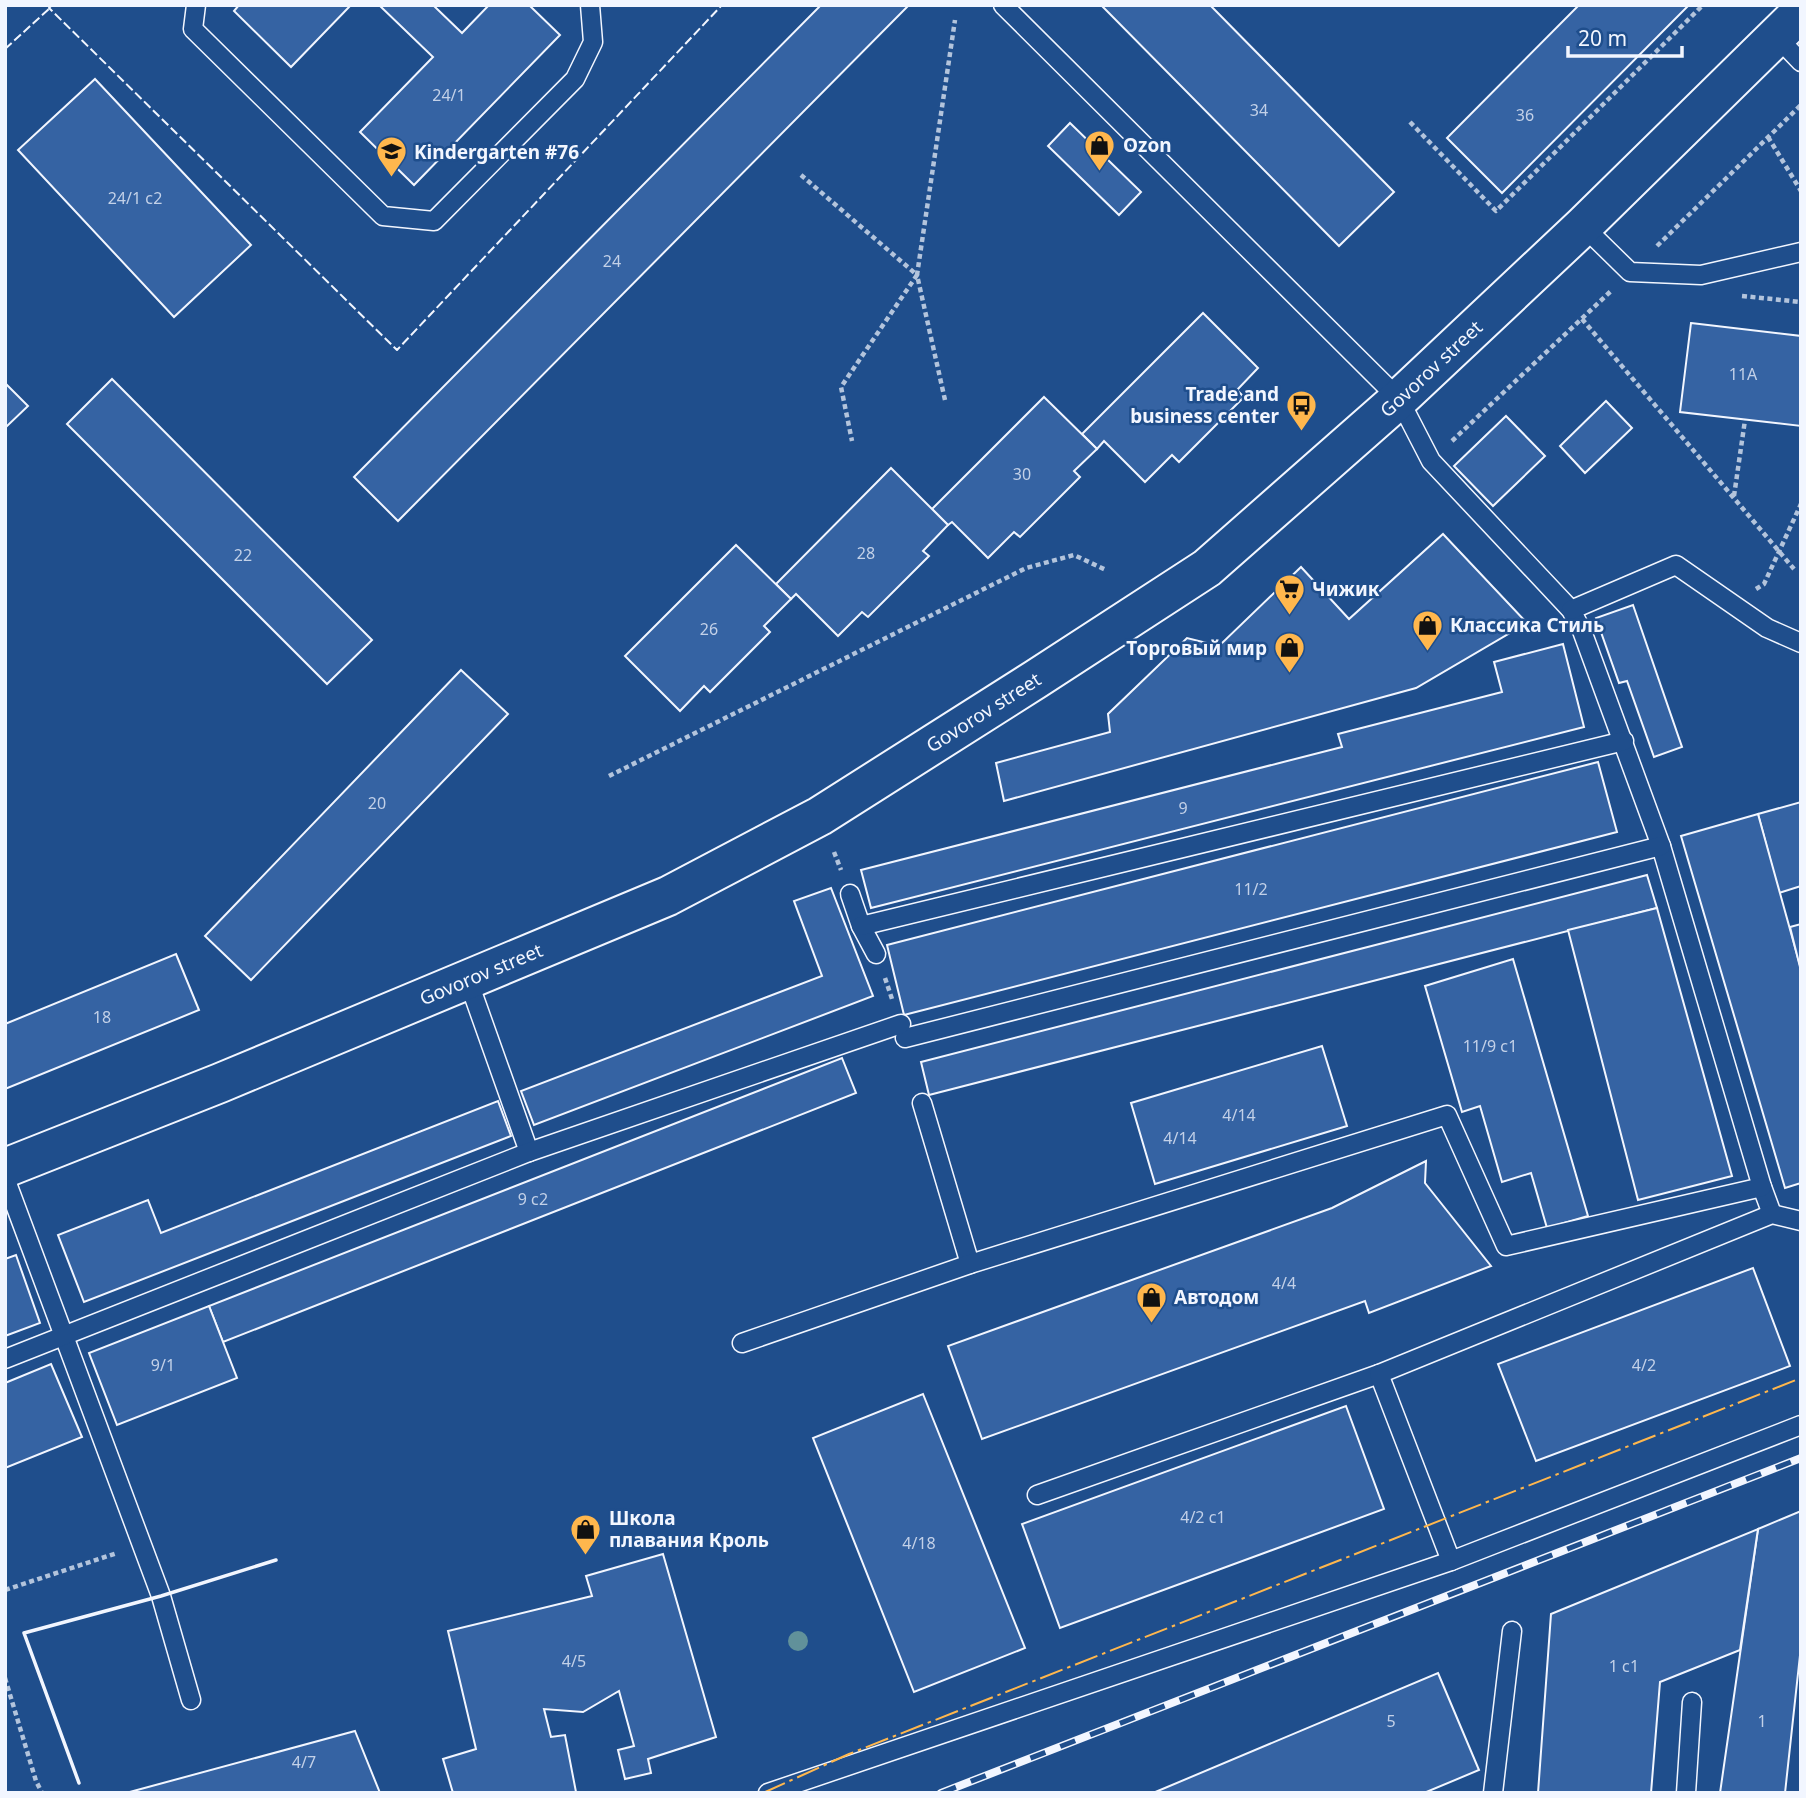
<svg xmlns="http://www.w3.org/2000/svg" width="1806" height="1798" font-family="'Noto Sans',sans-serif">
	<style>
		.building { fill: #3563a3; stroke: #f2f6ff; stroke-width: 2 }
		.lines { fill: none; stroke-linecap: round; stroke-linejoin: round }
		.service-casing { stroke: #f2f6ff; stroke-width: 21 }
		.tertiary-casing { stroke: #f2f6ff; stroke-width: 42 }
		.path { stroke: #b3c4dc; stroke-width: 4.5; stroke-dasharray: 5 3.5; stroke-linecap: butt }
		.service { stroke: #1f4e8c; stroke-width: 18 }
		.tertiary { stroke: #1f4e8c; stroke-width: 38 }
		.rail-casing { stroke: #f2f6ff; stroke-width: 8 }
		.rail { stroke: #1f4e8c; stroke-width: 5; stroke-dasharray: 16; stroke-linecap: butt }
		.fence { stroke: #f2f6ff; stroke-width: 2; stroke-dasharray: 9 3.5; stroke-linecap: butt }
		.wall { stroke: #f2f6ff; stroke-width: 3.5 }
		.power { stroke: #ffb74d; stroke-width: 2; stroke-dasharray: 24 5 3.5 5; stroke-linecap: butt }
		.tree { fill: #61919a }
		.labels { text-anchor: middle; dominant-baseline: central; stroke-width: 5; stroke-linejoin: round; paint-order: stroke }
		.number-label { font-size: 16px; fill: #c3d1e8 }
		.poi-label { font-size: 19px; font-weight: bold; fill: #f2f6ff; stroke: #1f4e8c; text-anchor: start }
		.street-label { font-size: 19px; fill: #f2f6ff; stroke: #1f4e8c }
	</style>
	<rect width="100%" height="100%" fill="#1f4e8c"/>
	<!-- building -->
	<g class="building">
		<polygon points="239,5 351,5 291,67 234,11"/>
		<polygon points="379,5 433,5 462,33 489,5 529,5 560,35 414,185 360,132 433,57"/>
		<polygon points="821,5 909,5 398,521 354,477"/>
		<polygon points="1101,5 1210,5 1394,192 1339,246"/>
		<polygon points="1579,5 1689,5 1502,193 1447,138"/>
		<polygon points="95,79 251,245 174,317 18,150"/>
		<polygon points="1070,123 1141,192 1119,215 1048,146"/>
		<polygon points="1203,313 1258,368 1237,390 1244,397 1179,462 1172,455 1145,482 1104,441 1097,449 1082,434"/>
		<polygon points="1691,323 1801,336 1801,426 1680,412"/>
		<polygon points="112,379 372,640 327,684 67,424"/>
		<polygon points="5,383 28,406 5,428"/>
		<polygon points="1044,397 1097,449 1074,471 1080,477 1020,537 1014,532 988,558 952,522 948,525 932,509"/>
		<polygon points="1606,401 1632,428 1585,473 1560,446"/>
		<polygon points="1506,416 1545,456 1493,506 1454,466"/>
		<polygon points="891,468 948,525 923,551 929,556 868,617 862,612 838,636 796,594 791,599 776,584"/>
		<polygon points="1443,534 1527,623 1416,688 1004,801 996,763 1110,732 1108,714 1187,638 1219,646 1301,567 1349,619"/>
		<polygon points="736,545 791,599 764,626 770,632 710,692 704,686 680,711 625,656"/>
		<polygon points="1633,605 1682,747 1654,757 1627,681 1619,683 1596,618"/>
		<polygon points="1563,644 1584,727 871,908 861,870 1342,747 1338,734 1502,692 1494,662"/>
		<polygon points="461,670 508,714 251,980 205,936"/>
		<polygon points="1598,762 1617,832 904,1015 887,945"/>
		<polygon points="1801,802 1801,886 1779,893 1758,814"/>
		<polygon points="1758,814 1801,969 1801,1183 1785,1188 1681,836"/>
		<polygon points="1647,875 1657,908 929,1095 921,1062"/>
		<polygon points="831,888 873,996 534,1125 521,1091 822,976 794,901"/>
		<polygon points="1657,908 1732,1176 1638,1200 1568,930"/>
		<polygon points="1801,924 1801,967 1800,967 1790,927"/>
		<polygon points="176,954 199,1010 5,1089 5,1024"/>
		<polygon points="1513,959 1588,1216 1547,1228 1531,1173 1502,1182 1480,1106 1462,1112 1425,986"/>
		<polygon points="1322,1046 1347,1126 1155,1184 1131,1103"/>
		<polygon points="842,1058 856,1093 223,1342 209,1306"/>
		<polygon points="498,1101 511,1136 84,1302 58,1235 148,1200 161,1233"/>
		<polygon points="1426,1161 1425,1183 1491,1266 1369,1313 1365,1301 982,1439 948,1346 1332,1208"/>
		<polygon points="16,1255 40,1323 5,1336 5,1259"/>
		<polygon points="1753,1268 1790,1366 1536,1461 1498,1364"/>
		<polygon points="209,1306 237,1378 117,1425 89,1353"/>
		<polygon points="51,1364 82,1437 5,1468 5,1383"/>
		<polygon points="923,1394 1025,1648 914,1692 813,1438"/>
		<polygon points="1346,1406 1384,1509 1060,1628 1022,1524"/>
		<polygon points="1801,1511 1801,1646 1785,1793 1720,1793 1758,1529"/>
		<polygon points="1758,1529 1740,1650 1660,1682 1651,1793 1538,1793 1551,1614"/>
		<polygon points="663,1554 716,1737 648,1759 651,1773 625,1779 618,1750 634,1746 619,1691 583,1712 544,1709 551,1737 565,1735 576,1792 453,1793 443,1759 476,1749 448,1631 592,1596 586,1576"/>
		<polygon points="1438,1673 1479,1770 1424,1793 1153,1793"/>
		<polygon points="355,1731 380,1793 126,1793"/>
	</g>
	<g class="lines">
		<defs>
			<g id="service">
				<polyline points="196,5 193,29 383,216 434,221 575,79 593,42 590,5"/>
				<polyline points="1003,5 1399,399 1431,461 1571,610 1582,631 1661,846 1762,1187 1772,1214"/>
				<polyline points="1776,36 1801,62"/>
				<polyline points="1583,226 1630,272 1701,275 1801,252"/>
				<polyline points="1571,610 1676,565 1767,628 1801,643"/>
				<polyline points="850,894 861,926 876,954"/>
				<polyline points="861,926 1624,741"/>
				<polyline points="468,980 529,1152"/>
				<polyline points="905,1038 1661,846"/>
				<polyline points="922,1103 970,1264"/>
				<polyline points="5,1178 161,1596 191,1700"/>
				<polyline points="742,1343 970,1264 1447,1115 1506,1246 1762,1187"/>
				<polyline points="5,1359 529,1152 901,1024"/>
				<polyline points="1037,1495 1379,1374"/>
				<polyline points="1451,1561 1379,1374 1772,1214 1801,1221"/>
				<polyline points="768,1793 1451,1561 1801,1425"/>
				<polyline points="1493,1793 1512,1631"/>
				<polyline points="1686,1793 1692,1702"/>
			</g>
			<g id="tertiary">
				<path id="s1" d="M5,1168l215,-85 448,-187 152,-80 216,-137 171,-111 192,-169 184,-173 218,-214"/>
			</g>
		</defs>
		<!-- service casing -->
		<use href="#service" class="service-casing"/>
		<!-- tertiary casing -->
		<use href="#tertiary" class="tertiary-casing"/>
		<!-- path -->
		<g class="path">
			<polyline points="1410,122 1496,211 1703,5"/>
			<polyline points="1768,137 1801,191"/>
			<polyline points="801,175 917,275 841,387 852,441"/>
			<polyline points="1657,246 1801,105"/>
			<polyline points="1742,296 1801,302"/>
			<polyline points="1582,319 1794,569"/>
			<polyline points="945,400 917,275 955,20"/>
			<polyline points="1452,441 1611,291"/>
			<polyline points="1734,496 1745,420"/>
			<polyline points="1756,589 1764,584 1801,504"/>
			<polyline points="609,776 1026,568 1074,555 1106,570"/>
			<polyline points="834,852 841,870"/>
			<polyline points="885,978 892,999"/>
			<polyline points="5,1590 117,1553"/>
			<polyline points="5,1678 36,1781 42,1793"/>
		</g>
		<!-- service -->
		<use href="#service" class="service"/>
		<!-- tertiary -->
		<use href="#tertiary" class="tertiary"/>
		<defs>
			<polyline id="rail" points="941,1793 1801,1458"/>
		</defs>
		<!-- rail casing -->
		<use href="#rail" class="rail-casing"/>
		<!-- rail -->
		<use href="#rail" class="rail"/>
		<!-- fence -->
		<g class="fence">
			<polyline points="52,5 49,8 397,350 722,5"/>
			<polyline points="5,49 50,8"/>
		</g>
		<!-- wall -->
		<polyline class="wall" points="79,1783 24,1633 161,1596 276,1560"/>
		<!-- power -->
		<polyline class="power" points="763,1793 849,1754 1801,1378"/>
	</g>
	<!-- trees -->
	<circle class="tree" cx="798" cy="1641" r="10"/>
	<!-- icons -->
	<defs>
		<symbol id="shop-pin" viewBox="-11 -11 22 30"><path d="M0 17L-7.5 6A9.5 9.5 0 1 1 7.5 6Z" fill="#ffb74d" stroke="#1f4e8c"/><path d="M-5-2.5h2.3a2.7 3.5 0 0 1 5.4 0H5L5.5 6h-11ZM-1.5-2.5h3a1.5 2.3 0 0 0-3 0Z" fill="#111"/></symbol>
		<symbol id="school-pin" viewBox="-11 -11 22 30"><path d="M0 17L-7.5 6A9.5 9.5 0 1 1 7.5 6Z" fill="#ffb74d" stroke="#1f4e8c"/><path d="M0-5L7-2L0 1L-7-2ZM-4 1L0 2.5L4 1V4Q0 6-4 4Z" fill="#111"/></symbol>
		<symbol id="bus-pin" viewBox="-11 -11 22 30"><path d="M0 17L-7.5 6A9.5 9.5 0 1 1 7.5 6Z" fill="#ffb74d" stroke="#1f4e8c"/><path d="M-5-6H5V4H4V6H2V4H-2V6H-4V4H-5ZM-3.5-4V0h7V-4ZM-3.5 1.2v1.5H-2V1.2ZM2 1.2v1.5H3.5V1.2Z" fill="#111"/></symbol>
		<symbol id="supermarket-pin" viewBox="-11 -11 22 30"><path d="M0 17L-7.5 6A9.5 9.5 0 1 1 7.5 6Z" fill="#ffb74d" stroke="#1f4e8c"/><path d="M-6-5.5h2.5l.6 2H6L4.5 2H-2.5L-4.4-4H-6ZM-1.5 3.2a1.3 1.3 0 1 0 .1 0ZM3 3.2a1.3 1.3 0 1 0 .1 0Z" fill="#111"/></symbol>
	</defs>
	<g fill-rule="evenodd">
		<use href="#shop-pin" x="1082" y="128" width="35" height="47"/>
		<use href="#school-pin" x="374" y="134" width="35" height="47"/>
		<use href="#bus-pin" x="1284" y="388" width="35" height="47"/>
		<use href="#supermarket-pin" x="1272" y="572" width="35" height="47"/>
		<use href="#shop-pin" x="1410" y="608" width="35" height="47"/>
		<use href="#shop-pin" x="1272" y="630" width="35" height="47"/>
		<use href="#shop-pin" x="1134" y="1280" width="35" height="47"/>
		<use href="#shop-pin" x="568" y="1512" width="35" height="47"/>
	</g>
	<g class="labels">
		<!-- number labels -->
		<g class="number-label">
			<text x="449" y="95">24/1</text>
			<text x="1259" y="110">34</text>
			<text x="1525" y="115">36</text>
			<text x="135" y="198">24/1 с2</text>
			<text x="612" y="261">24</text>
			<text x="1743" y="374">11А</text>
			<text x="1022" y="474">30</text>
			<text x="866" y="553">28</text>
			<text x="243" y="555">22</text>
			<text x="709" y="629">26</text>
			<text x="377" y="803">20</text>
			<text x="1183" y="808">9</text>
			<text x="1251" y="889">11/2</text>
			<text x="102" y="1017">18</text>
			<text x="1490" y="1046">11/9 с1</text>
			<text x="1239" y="1115">4/14</text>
			<text x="1180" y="1138">4/14</text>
			<text x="533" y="1199">9 с2</text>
			<text x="1284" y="1283">4/4</text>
			<text x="163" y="1365">9/1</text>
			<text x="1644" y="1365">4/2</text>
			<text x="1203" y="1517">4/2 с1</text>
			<text x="919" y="1543">4/18</text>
			<text x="574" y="1661">4/5</text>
			<text x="1624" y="1666">1 с1</text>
			<text x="1391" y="1721">5</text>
			<text x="1762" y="1721">1</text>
			<text x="304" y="1762">4/7</text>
		</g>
		<!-- poi labels -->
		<g class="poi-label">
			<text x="1123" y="145">Ozon</text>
			<text x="414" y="152">Kindergarten #76</text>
			<text x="1279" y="394" text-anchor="end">Trade and<tspan x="1279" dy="22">business center</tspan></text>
			<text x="1312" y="589">Чижик</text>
			<text x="1450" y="625">Классика Стиль</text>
			<text x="1267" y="648" text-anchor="end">Торговый мир</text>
			<text x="1174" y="1297">Автодом</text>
			<text x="609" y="1518">Школа<tspan x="609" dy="22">плавания Кроль</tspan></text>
		</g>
		<!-- street labels -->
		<g class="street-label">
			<text stroke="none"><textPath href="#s1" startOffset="1648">Govorov street</textPath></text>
			<text stroke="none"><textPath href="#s1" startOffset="1082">Govorov street</textPath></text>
			<text stroke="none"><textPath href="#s1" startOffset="514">Govorov street</textPath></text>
		</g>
	</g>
	<!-- border -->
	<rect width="1806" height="1798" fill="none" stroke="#f2f6ff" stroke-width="14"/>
	<!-- scale -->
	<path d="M1568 46v10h114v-10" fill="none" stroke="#f2f6ff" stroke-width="3.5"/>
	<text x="1578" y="46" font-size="21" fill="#f2f6ff" stroke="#1f4e8c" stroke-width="5" paint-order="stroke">20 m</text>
</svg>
